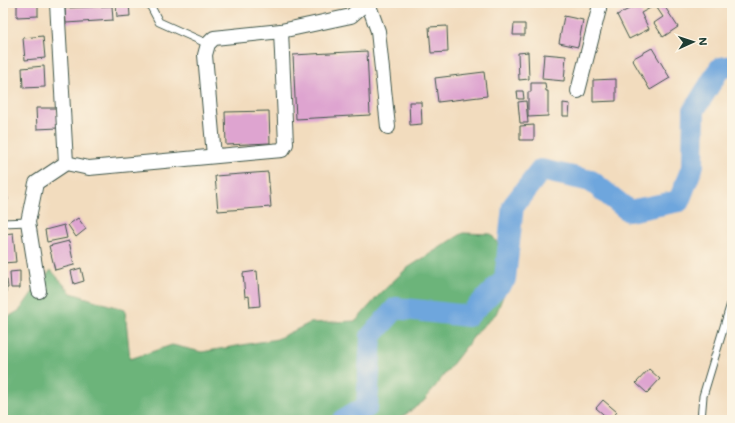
<svg xmlns="http://www.w3.org/2000/svg" width="735" height="423" font-family="Mali,sans-serif">
	<style>
		.forest { fill: #6cb47a; stroke: #467857 }
		.lines { fill: none; stroke-linecap: round; stroke-linejoin: round }
		.river { stroke: #6ea6dd; stroke-width: 22 }
		.building { fill: #dea4d0 }
		.service-casing { stroke: #3f5549; stroke-width: 9 }
		.minor-casing { stroke: #3f5549; stroke-width: 16 }
		.service { stroke: #fff; stroke-width: 7 }
		.minor { stroke: #fff; stroke-width: 14 }
	</style>
	<rect width="100%" height="100%" fill="#fcf5e5"/>
	<filter id="ink" filterUnits="userSpaceOnUse"><feTurbulence type="fractalNoise" baseFrequency=".025" numOctaves="2"/><feDisplacementMap in="SourceGraphic" scale="8" xChannelSelector="R" yChannelSelector="G"/><feConvolveMatrix kernelMatrix="1 2 1 2 8 2 1 2 1" color-interpolation-filters="sRGB"/></filter>
	<filter id="wash" filterUnits="userSpaceOnUse"><feTurbulence type="fractalNoise" baseFrequency=".012" numOctaves="4" result="noise"/><feDisplacementMap in="SourceGraphic" scale="16" xChannelSelector="R" yChannelSelector="G"/><feGaussianBlur stdDeviation="0.9" result="paint"/><feColorMatrix in="noise" values="0 0 0 0 0 0 0 0 0 0 0 0 0 0 0 0 0 1.4 0 .05"/><feComposite in="paint" operator="in"/></filter>
	<g filter="url(#wash)">
		<rect width="100%" height="100%" fill="#f2dcbe"/>
		<!-- forest -->
		<polygon class="forest" points="463,233 491,234 512,264 506,289 496,314 478,331 424,401 398,420 3,420 3,320 20,310 34,290 51,270 71,293 125,310 130,359 172,345 202,352 277,339 310,323 356,321 379,295 406,269"/>
		<g class="lines">
			<!-- river -->
			<polyline class="river" points="343,420 367,407 371,336 396,308 468,316 505,279 513,206 541,170 591,181 629,211 679,201 693,165 694,110 720,68 732,66"/>
		</g>
		<g id="blocks">
			<!-- building -->
			<g class="building">
				<polygon points="17,3 38,3 38,16 17,17"/>
				<polygon points="88,3 101,3 101,4 88,5"/>
				<polygon points="116,3 129,3 130,16 117,17"/>
				<polygon points="641,3 655,3 656,5 641,13 649,29 629,39 617,15"/>
				<polygon points="663,4 678,27 663,37 654,23 663,17 657,8"/>
				<polygon points="112,6 113,20 66,23 65,8"/>
				<polygon points="564,16 583,20 578,47 559,43"/>
				<polygon points="514,24 525,24 525,35 513,35"/>
				<polygon points="447,26 448,52 431,53 429,27"/>
				<polygon points="43,36 45,58 25,60 23,38"/>
				<polygon points="652,48 670,78 650,90 632,59"/>
				<polygon points="367,51 370,115 296,119 293,55"/>
				<polygon points="528,52 529,79 519,80 518,53"/>
				<polygon points="544,54 566,56 564,81 542,79"/>
				<polygon points="44,66 45,87 23,88 22,68"/>
				<polygon points="484,72 487,96 438,102 435,78"/>
				<polygon points="616,79 616,101 593,102 593,80"/>
				<polygon points="531,83 545,83 546,91 548,91 548,116 528,117 528,92 531,92"/>
				<polygon points="517,91 523,91 524,99 518,99"/>
				<polygon points="526,101 528,123 520,123 518,102"/>
				<polygon points="409,102 421,102 422,124 410,125"/>
				<polygon points="563,103 570,104 569,116 563,116"/>
				<polygon points="36,108 57,108 58,128 37,129"/>
				<polygon points="269,111 270,143 226,145 225,112"/>
				<polygon points="534,125 534,140 520,140 520,126"/>
				<polygon points="3,169 8,200 3,201"/>
				<polygon points="268,172 271,207 218,211 215,176"/>
				<polygon points="78,218 86,229 76,237 68,225"/>
				<polygon points="64,225 67,238 47,242 45,230"/>
				<polygon points="13,233 16,262 3,263 3,234"/>
				<polygon points="69,241 74,265 55,270 49,246"/>
				<polygon points="81,268 84,281 74,284 71,271"/>
				<polygon points="20,271 20,288 11,288 10,272"/>
				<polygon points="257,271 260,306 250,307 249,296 245,297 243,273"/>
				<polygon points="3,280 7,280 8,288 3,289"/>
				<rect x="3" y="290" width="3" height="9"/>
				<polygon points="649,369 660,379 647,393 636,383"/>
				<polygon points="603,400 617,412 610,420 596,408"/>
			</g>
		</g>
	</g>
	<g filter="url(#ink)">
		<use href="#blocks" fill-opacity="0" stroke="#3f5549" stroke-width="1"/>
		<g class="lines">
			<defs>
				<g id="service">
					<polyline points="149,3 159,22 208,44"/>
					<polyline points="3,223 28,222"/>
					<polyline points="701,420 703,396 732,300"/>
				</g>
				<g id="minor">
					<polyline points="57,3 66,163"/>
					<polyline points="368,3 378,31 388,127"/>
					<polyline points="578,91 599,9 599,3"/>
					<polyline points="214,156 205,55 208,44 214,38 281,31 351,16 366,3"/>
					<polyline points="39,291 28,222 36,183 66,163 89,168 282,150 286,144 281,31"/>
				</g>
			</defs>
			<!-- service casing -->
			<use href="#service" class="service-casing"/>
			<!-- minor casing -->
			<use href="#minor" class="minor-casing"/>
			<!-- service -->
			<use href="#service" class="service"/>
			<!-- minor -->
			<use href="#minor" class="minor"/>
		</g>
	</g>
	<!-- margin -->
	<rect width="735" height="423" fill="none" stroke="#fcf5e5" stroke-width="16"/>
	<!-- north arrow -->
	<g transform="translate(693 42) rotate(87)" stroke="#fcf5e5" stroke-width="3" paint-order="stroke">
	<path d="M0-3L7 15L0 10L-7 15Z" fill="#1f3d34"/>
	<text y="-6" font-size="11" font-weight="bold" text-anchor="middle" fill="#1f3d34">N</text>
	</g>
</svg>
